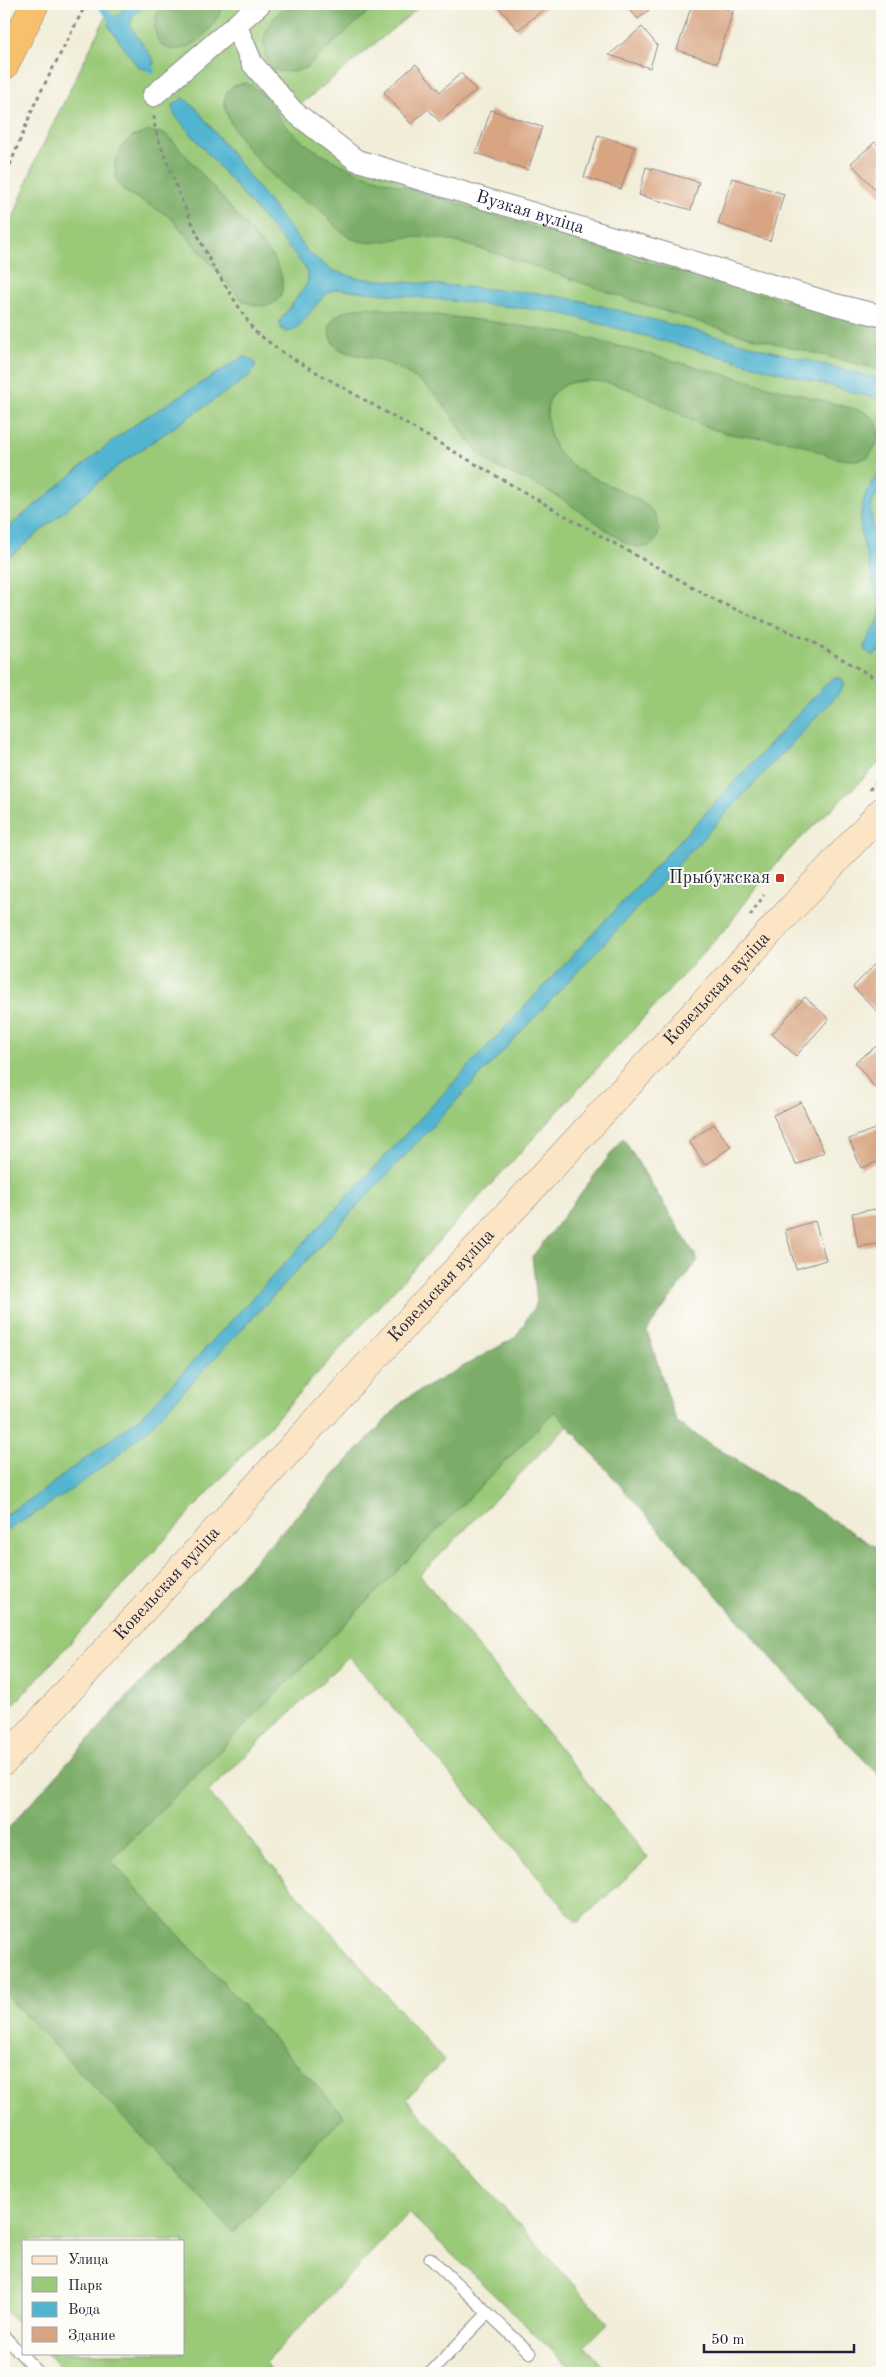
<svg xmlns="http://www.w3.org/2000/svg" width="886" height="2377" font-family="'Old Standard TT',serif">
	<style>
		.green { fill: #9ac978; stroke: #5e765a }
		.forest { fill: #7bad68; stroke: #4e6852 }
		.water { fill: #51b4d0; stroke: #3a6b86 }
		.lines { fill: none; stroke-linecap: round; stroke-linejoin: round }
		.stream { stroke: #51b4d0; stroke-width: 6 }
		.building { fill: #d8a482 }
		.lane-casing { stroke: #8a888a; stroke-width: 13 }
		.street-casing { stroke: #8a888a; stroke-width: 23 }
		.secondary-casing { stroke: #8a888a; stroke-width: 29 }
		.highway-casing { stroke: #8a888a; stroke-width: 29 }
		.path { stroke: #8a888a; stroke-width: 3; stroke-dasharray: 4 4; stroke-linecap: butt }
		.lane { stroke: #fff; stroke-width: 11 }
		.street { stroke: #fff; stroke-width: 21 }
		.secondary { stroke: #fce5c4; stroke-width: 28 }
		.highway { stroke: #f8bf6c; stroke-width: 28 }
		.poi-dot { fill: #c8321e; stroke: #fdfcf7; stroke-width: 2 }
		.labels { text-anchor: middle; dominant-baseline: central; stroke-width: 4; stroke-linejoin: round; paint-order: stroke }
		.street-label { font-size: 18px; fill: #22223b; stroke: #fdfcf7 }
		.poi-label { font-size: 18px; fill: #22223b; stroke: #fdfcf7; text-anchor: end }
	</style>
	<rect width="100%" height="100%" fill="#fdfcf7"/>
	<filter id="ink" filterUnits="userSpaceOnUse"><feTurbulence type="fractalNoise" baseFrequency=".02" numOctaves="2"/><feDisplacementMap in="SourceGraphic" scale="10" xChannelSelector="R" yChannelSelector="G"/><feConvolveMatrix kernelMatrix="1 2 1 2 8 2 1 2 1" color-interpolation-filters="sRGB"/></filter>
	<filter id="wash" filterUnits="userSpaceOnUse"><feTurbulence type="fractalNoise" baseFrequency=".0096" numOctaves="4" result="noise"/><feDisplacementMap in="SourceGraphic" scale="20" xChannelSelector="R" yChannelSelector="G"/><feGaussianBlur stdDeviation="1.12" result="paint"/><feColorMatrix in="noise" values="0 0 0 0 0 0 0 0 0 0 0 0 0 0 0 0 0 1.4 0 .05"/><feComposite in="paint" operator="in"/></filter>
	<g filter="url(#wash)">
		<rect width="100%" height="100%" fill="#f1edd8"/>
		<!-- green -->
		<g class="green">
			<path d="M112,4h311l-130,107 63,49 526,156v444c-28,29 -58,55 -86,83 -26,25 -47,54 -68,83l-724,789v-1473l31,-81z"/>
			<polygon points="555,1410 568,1425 420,1575 648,1858 577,1923 349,1656 208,1792 444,2061 406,2099 608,2323 585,2346 609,2373 575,2373 409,2213 265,2363 275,2373 65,2373 46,2353 184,2353 184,2241 24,2241 24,2330 4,2309 4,1993 233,2231 344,2116 111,1861"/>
		</g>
		<!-- forest -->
		<g class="forest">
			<path d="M163,4h62c-9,16 -20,37 -39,43 -31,12 -39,-22 -23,-43z"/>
			<path d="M288,4h89l-70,63c-13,6 -22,6 -35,2 -17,-28 -5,-46 16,-65z"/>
			<path d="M246,83c27,13 24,25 41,44 21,23 49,35 75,47l300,93 220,60v43c-66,-17 -134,-32 -199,-53 -76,-23 -149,-54 -226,-75 -15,-4 -31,-5 -46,-5 -20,1 -38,10 -58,2 -15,-6 -22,-20 -34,-30 -10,-7 -21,-12 -30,-19 -21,-17 -69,-65 -64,-93 2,-10 12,-13 21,-14z"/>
			<path d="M150,131l15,3 10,9 97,113c4,8 10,16 10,25 3,28 -22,29 -40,19l-73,-84 -45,-25 -8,-12 -1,-17 7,-16 10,-9z"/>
			<path d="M366,307l121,14 85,13 290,77c22,10 21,29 6,46 -24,10 -49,-7 -72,-14 -24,-7 -50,-4 -74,-11 -49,-14 -94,-59 -148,-50 -11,2 -22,9 -25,20 -3,9 -2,17 0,26 7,51 72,52 102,82 9,9 12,30 -2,36 -8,3 -15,0 -22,-2 -28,-19 -56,-41 -86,-57 -18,-10 -42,-15 -57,-29 -26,-25 -35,-57 -66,-78 -12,-8 -24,-15 -37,-19 -15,-6 -44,-5 -50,-22 -9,-24 19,-31 35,-32z"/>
			<polygon points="623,1138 698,1260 647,1331 677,1423 882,1551 882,1778 839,1735 555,1411 111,1861 344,2116 233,2232 4,1993 4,1833 131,1693 405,1399 516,1337 537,1302 532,1257"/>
		</g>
		<!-- water -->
		<g class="water">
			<polygon points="130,4 147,4 133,15 130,26 153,59 154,63 149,70 138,67 108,25 110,21"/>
			<path d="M183,98l13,10 112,144 23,18 26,8 180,15 41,7 304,80v20l-322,-87 -28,-4 -196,-20c-21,7 -32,42 -49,43l-5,-2 -3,-8 28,-38 1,-7 -4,-11 -130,-152 -2,-8z"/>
			<polygon points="243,357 248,357 255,363 255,368 248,377 120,464 4,562 4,531 111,442 143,419"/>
			<path d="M882,468v18l-9,14 -2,9 2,20 9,33v87l-9,7 -8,-6c-1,-13 14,-22 15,-38 0,-11 -4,-22 -7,-33 -13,-49 -24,-68 9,-111z"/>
			<path d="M835,677l7,2 2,4 -3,8 -690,735c-45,42 -95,76 -147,106v-17l29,-17 111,-84 683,-731z"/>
		</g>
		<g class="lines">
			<!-- stream -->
			<g class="stream">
				<polyline points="99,4 116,24"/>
				<polyline points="145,62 152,71"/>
			</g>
		</g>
		<g id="blocks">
			<!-- building -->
			<g class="building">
				<polygon points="498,4 550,4 518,30 497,5"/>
				<polygon points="625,4 654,4 655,5 638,19"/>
				<polygon points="692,4 709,4 733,11 717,63 677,50"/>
				<polygon points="642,27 657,45 650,68 609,55"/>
				<polygon points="416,64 440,92 461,73 476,90 440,122 428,109 411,124 384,92"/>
				<polygon points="491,110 542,127 528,170 476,153"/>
				<polygon points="598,135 635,147 621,189 584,177"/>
				<polygon points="875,142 882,149 882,197 851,163"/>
				<polygon points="646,167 699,182 691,210 639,195"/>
				<polygon points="732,178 784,194 770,241 718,224"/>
				<polygon points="882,957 882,1013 881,1015 853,987"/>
				<polygon points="805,997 829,1019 796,1056 772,1034"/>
				<polygon points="882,1042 882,1080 874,1087 855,1062"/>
				<polygon points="801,1102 824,1152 796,1165 773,1115"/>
				<polygon points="714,1124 731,1147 705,1165 689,1141"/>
				<polygon points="882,1126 882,1160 861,1168 849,1139"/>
				<polygon points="882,1208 882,1243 858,1247 852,1213"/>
				<polygon points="815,1221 826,1260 796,1269 785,1230"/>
				<polygon points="520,2366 527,2373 513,2373"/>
			</g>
		</g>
	</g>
	<g filter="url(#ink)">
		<use href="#blocks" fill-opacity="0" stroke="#8a888a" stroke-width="1"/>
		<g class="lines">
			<defs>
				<g id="lane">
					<polyline points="430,2258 488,2313 430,2373"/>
					<polyline points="488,2313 530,2353"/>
					<polyline points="4,2336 39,2373"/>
				</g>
				<g id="street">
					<path id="s1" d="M236,25l16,38 41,48 63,49 481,145 45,11"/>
					<polyline points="153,96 260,4"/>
				</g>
				<g id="secondary">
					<path id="s2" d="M4,1761l351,-382 527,-568"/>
				</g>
				<polyline id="highway" points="4,66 35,4"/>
			</defs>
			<!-- lane casing -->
			<use href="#lane" class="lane-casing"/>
			<!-- street casing -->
			<use href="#street" class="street-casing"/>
			<!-- secondary casing -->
			<use href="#secondary" class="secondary-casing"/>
			<!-- highway casing -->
			<use href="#highway" class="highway-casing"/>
			<!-- path -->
			<g class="path">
				<polyline points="154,116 155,130 181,199 211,263 254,331 285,354 569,518 721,603 811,641 882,682"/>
				<polyline points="4,180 35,103 86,4"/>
				<polyline points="869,790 882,776"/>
				<polyline points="750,916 764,895"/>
			</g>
			<!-- lane -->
			<use href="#lane" class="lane"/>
			<!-- street -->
			<use href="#street" class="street"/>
			<!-- secondary -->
			<use href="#secondary" class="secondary"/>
			<!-- highway -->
			<use href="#highway" class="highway"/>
		</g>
	</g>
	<!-- markers -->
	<rect class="poi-dot" x="775" y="873" width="10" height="10" rx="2.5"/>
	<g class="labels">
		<!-- street labels -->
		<g class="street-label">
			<text stroke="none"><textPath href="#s1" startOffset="366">Вузкая вуліца</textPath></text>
			<text stroke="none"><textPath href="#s2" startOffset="1051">Ковельская вуліца</textPath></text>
			<text stroke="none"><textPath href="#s2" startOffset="646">Ковельская вуліца</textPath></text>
			<text stroke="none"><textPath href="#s2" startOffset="241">Ковельская вуліца</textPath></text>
		</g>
		<!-- poi labels -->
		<g class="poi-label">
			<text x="770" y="878">Прыбужская</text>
		</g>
	</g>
	<!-- margin -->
	<rect width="886" height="2377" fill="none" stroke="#fdfcf7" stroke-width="20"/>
	<!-- legend -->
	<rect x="22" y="2240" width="162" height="115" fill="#fdfcf7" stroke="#a5a5ac"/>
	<rect x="32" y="2256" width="25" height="8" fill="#fce5c4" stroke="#a5a5ac"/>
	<text x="68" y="2264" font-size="15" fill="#22223b">Улица</text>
	<rect x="32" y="2277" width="25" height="15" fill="#9ac978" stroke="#a5a5ac"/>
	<text x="68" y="2290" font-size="15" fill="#22223b">Парк</text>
	<rect x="32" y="2302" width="25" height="15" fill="#51b4d0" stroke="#a5a5ac"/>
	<text x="68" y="2314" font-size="15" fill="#22223b">Вода</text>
	<rect x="32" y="2327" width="25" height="15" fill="#d8a482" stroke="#a5a5ac"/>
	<text x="68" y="2340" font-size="15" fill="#22223b">Здание</text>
	<!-- scale -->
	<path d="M704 2344v8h150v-8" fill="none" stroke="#22223b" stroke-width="2.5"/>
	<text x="711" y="2344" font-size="15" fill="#22223b" stroke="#fdfcf7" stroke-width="4" paint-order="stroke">50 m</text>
</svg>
